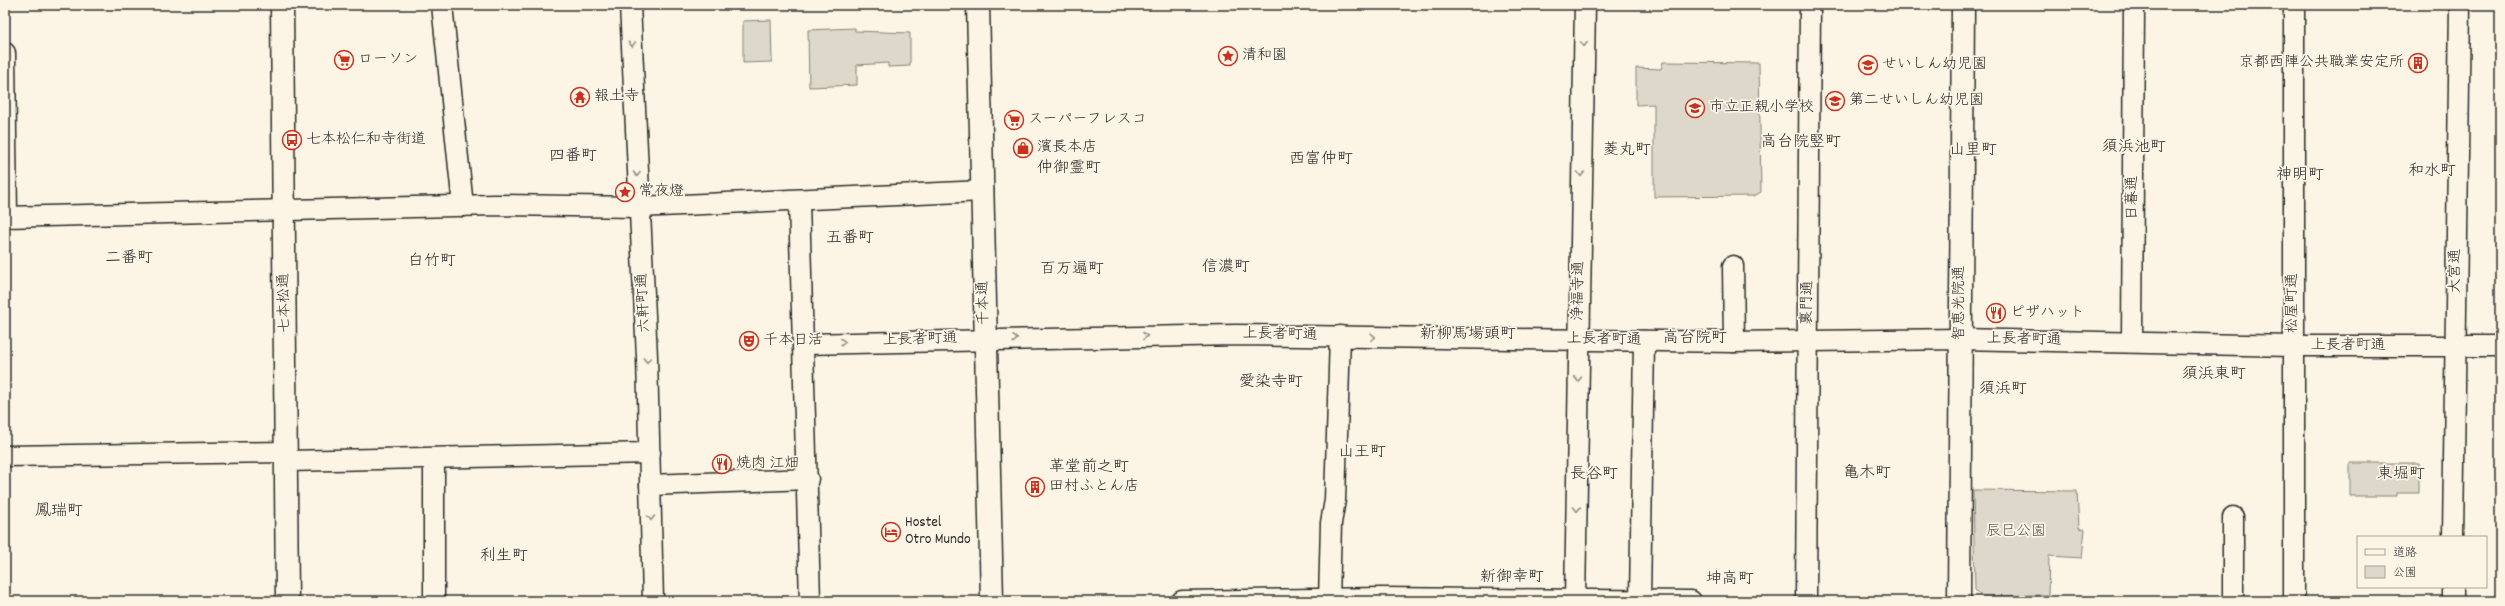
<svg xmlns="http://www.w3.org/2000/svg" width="2505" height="606" font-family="Dekko,'Klee One',sans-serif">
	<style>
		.green { fill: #ded8ca; stroke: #84827a }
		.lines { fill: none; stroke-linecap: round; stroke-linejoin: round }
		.minor-casing { stroke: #2b2b2b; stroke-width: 23 }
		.tertiary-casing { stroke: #2b2b2b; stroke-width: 25 }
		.minor { stroke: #fcf5e5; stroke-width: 20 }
		.tertiary { stroke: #fcf5e5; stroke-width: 22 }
		.oneway { stroke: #949088 }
		.labels { text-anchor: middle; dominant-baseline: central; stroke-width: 3.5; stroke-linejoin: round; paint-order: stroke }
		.poi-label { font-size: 15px; fill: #2b2b2b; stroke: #fcf5e5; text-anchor: start }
		.street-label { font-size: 15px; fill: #2b2b2b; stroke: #fcf5e5 }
		.park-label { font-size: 15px; fill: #585653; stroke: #fcf5e5 }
		.neighbourhood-label { font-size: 16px; fill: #2b2b2b; stroke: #fcf5e5 }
	</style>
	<rect width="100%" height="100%" fill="#fcf5e5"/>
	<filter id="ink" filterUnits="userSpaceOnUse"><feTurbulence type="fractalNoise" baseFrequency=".025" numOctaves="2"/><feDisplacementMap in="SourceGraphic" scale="8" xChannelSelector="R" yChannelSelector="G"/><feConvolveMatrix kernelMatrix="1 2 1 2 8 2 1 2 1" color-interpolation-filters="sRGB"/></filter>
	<g filter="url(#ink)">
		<!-- green -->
		<g class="green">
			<polygon points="771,20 772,62 743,63 743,21"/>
			<polygon points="855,28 855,31 910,33 910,66 888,67 888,63 857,65 857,85 809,87 808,30"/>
			<polygon points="1663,62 1759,63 1761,192 1754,196 1654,197 1654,104 1636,105 1636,68 1661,69"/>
			<polygon points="2350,463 2419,463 2419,493 2397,493 2397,496 2350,496"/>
			<polygon points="1973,490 2077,491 2079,528 2085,529 2082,558 2049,556 2048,595 1981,596 1975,590"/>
		</g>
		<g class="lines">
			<defs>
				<g id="minor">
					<polyline points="442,5 463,206"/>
					<polyline points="630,5 647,357 653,601"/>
					<polyline points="5,53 7,217"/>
					<polyline points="799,201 810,601"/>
					<polyline points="5,217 495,205 639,207 983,191"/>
					<polyline points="1733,266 1734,342"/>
					<polyline points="2132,342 2134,5"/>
					<polyline points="804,344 1235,335 1734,342 1959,339 2293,346 2500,346"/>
					<polyline points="5,456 287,452"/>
					<polyline points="434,458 434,601"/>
					<polyline points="287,461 650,453"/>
					<polyline points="650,485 808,479"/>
					<polyline points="2233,517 2233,601"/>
					<polyline points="2453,537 2460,5"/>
					<polyline points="1182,601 1382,598 1691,601"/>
					<polyline points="1329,601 1331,523 1335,500 1340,336"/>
					<polyline points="1575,601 1585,5"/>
					<polyline points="1640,601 1644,341"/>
					<polyline points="1806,601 1810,5"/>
					<polyline points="2294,601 2294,5"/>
					<polyline points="2453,601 2453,587"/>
				</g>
				<g id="tertiary">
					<polyline points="282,5 287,601"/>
					<polyline points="978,5 992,601"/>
					<polyline points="1959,601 1963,5"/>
				</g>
			</defs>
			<!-- minor casing -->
			<use href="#minor" class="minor-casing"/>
			<!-- tertiary casing -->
			<use href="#tertiary" class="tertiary-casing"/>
			<!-- minor -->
			<use href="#minor" class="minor"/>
			<!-- tertiary -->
			<use href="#tertiary" class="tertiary"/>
		</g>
		<!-- one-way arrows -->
		<defs><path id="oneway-chevron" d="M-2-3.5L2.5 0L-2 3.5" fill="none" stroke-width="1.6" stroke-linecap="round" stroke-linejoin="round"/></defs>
		<g class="oneway">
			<use href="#oneway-chevron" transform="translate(632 44) rotate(88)"/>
			<use href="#oneway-chevron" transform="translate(1584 44) rotate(91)"/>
			<use href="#oneway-chevron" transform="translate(637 174) rotate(88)"/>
			<use href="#oneway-chevron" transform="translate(1581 174) rotate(91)"/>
			<use href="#oneway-chevron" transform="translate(1145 336) rotate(-1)"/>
			<use href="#oneway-chevron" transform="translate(1373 337) rotate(2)"/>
			<use href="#oneway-chevron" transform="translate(1015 339) rotate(-1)"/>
			<use href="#oneway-chevron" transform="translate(843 342) rotate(-2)"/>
			<use href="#oneway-chevron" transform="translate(647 360) rotate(88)"/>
			<use href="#oneway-chevron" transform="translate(1578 379) rotate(91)"/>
			<use href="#oneway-chevron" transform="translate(1577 509) rotate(91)"/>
			<use href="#oneway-chevron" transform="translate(651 518) rotate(89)"/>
		</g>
	</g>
	<!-- icons -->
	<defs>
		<symbol id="sight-ring" viewBox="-11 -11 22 22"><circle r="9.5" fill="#fcf5e5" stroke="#c8321e" stroke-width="1.5"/><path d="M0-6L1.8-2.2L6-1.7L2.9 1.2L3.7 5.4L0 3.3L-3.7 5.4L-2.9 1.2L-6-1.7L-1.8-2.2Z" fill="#c8321e"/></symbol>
		<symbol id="supermarket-ring" viewBox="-11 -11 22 22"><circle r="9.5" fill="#fcf5e5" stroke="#c8321e" stroke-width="1.5"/><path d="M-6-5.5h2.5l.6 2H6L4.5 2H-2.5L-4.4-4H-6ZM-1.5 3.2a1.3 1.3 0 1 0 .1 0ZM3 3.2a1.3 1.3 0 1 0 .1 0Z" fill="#c8321e"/></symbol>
		<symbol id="building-ring" viewBox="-11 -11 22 22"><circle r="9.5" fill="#fcf5e5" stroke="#c8321e" stroke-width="1.5"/><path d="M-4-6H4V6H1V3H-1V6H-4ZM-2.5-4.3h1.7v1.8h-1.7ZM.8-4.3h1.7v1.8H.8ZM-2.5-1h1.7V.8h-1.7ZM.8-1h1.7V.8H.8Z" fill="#c8321e"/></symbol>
		<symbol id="school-ring" viewBox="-11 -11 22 22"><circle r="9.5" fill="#fcf5e5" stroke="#c8321e" stroke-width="1.5"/><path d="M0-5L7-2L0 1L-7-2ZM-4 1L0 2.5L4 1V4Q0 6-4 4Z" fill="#c8321e"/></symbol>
		<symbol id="temple-ring" viewBox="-11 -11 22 22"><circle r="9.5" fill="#fcf5e5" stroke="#c8321e" stroke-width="1.5"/><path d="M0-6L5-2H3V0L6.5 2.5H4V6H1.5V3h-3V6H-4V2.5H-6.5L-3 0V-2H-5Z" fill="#c8321e"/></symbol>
		<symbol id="bus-ring" viewBox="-11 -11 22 22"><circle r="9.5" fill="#fcf5e5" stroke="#c8321e" stroke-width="1.5"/><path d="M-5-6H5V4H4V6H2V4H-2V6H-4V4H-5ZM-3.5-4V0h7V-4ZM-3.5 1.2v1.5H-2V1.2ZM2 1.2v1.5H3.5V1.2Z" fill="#c8321e"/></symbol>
		<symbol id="shop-ring" viewBox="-11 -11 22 22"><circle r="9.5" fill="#fcf5e5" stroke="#c8321e" stroke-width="1.5"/><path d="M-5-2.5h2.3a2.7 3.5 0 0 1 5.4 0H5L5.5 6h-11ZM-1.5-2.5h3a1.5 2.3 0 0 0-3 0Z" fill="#c8321e"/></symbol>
		<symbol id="restaurant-ring" viewBox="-11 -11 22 22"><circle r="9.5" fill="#fcf5e5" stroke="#c8321e" stroke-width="1.5"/><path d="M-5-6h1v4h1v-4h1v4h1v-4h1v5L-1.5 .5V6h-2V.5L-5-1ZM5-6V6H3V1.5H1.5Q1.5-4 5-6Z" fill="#c8321e"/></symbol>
		<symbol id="theatre-ring" viewBox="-11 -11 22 22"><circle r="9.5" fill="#fcf5e5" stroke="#c8321e" stroke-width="1.5"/><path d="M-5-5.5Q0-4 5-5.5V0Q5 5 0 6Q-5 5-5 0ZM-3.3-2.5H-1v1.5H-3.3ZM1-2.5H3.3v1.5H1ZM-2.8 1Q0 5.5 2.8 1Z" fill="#c8321e"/></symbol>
		<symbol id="hotel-ring" viewBox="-11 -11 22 22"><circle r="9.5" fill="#fcf5e5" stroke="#c8321e" stroke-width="1.5"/><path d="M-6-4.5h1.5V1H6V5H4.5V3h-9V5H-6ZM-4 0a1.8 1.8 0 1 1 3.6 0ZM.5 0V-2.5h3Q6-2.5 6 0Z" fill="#c8321e"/></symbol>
	</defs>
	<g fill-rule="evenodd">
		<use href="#sight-ring" x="1217" y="45" width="22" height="22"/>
		<use href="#supermarket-ring" x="333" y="49" width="22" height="22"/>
		<use href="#building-ring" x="2407" y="52" width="22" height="22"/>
		<use href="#school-ring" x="1857" y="54" width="22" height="22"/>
		<use href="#temple-ring" x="569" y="86" width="22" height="22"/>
		<use href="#school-ring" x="1824" y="90" width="22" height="22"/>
		<use href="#school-ring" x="1684" y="97" width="22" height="22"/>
		<use href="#supermarket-ring" x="1003" y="109" width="22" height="22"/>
		<use href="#bus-ring" x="281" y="129" width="22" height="22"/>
		<use href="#shop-ring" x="1012" y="137" width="22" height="22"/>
		<use href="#sight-ring" x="614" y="181" width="22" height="22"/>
		<use href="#restaurant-ring" x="1985" y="302" width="22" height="22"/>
		<use href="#theatre-ring" x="738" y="330" width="22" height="22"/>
		<use href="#restaurant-ring" x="711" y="453" width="22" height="22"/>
		<use href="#building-ring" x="1024" y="476" width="22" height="22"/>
		<use href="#hotel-ring" x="880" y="521" width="22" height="22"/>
	</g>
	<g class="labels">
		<!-- poi labels -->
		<g class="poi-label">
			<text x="1242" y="56">清和園</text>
			<text x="358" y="60">ローソン</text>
			<text x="2404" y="63" text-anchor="end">京都西陣公共職業安定所</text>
			<text x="1882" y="65">せいしん幼児園</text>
			<text x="594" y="97">報土寺</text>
			<text x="1849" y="101">第二せいしん幼児園</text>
			<text x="1709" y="108">市立正親小学校</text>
			<text x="1028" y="120">スーパーフレスコ</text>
			<text x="306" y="140">七本松仁和寺街道</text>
			<text x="1037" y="148">濱長本店</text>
			<text x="639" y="192">常夜燈</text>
			<text x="2010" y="313">ピザハット</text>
			<text x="763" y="341">千本日活</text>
			<text x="736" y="464">焼肉 江畑</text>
			<text x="1049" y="487">田村ふとん店</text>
			<text x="905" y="523">Hostel<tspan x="905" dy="17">Otro Mundo</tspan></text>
		</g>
		<!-- street labels -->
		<g class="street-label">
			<text transform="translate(2133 198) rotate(-90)">日暮通</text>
			<text transform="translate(2456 271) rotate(-90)">大宮通</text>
			<text transform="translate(1579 291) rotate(-89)">浄福寺通</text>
			<text transform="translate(285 303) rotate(-91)">七本松通</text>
			<text transform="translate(644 303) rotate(-93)">六軒町通</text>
			<text transform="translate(984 303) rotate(-91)">千本通</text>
			<text transform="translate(1808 303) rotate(-89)">裏門通</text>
			<text transform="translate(1960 303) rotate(-90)">智恵光院通</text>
			<text transform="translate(2293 303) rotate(-90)">松屋町通</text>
			<text transform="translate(1280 335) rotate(1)">上長者町通</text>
			<text transform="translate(920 340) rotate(-2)">上長者町通</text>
			<text transform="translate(1604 340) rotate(1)">上長者町通</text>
			<text transform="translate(2024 340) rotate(1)">上長者町通</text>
			<text x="2348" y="346">上長者町通</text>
		</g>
		<!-- park labels -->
		<g class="park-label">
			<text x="2016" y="532">辰巳公園</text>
		</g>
		<!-- neighbourhood labels -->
		<g class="neighbourhood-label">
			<text x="1801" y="142">高台院竪町</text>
			<text x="2134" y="147">須浜池町</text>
			<text x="1627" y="150">菱丸町</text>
			<text x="1973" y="150">山里町</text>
			<text x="573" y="156">四番町</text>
			<text x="1321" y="159">西富仲町</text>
			<text x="1069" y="168">仲御霊町</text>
			<text x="2432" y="171">和水町</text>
			<text x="2300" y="175">神明町</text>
			<text x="850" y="238">五番町</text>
			<text x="129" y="258">二番町</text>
			<text x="432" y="261">白竹町</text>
			<text x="1226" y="267">信濃町</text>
			<text x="1072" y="269">百万遍町</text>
			<text x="1468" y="334">新柳馬場頭町</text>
			<text x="1695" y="338">高台院町</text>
			<text x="2214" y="374">須浜東町</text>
			<text x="1271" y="382">愛染寺町</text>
			<text x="2003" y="389">須浜町</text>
			<text x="1362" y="452">山王町</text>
			<text x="1089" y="467">革堂前之町</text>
			<text x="1867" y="473">亀木町</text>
			<text x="1594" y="474">長谷町</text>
			<text x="2401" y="474">東堀町</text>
			<text x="59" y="511">鳳瑞町</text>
			<text x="504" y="556">利生町</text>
			<text x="1512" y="577">新御幸町</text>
			<text x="1730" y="579">坤高町</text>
		</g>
	</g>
	<!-- margin -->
	<rect width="2505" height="606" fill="none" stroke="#fcf5e5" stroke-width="20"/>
	<rect x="10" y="10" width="2485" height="586" fill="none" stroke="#2b2b2b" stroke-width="1.5" filter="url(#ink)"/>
	<!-- legend -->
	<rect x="2357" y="536" width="130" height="52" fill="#fcf5e5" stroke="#a8a49b"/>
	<rect x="2365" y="549" width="20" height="6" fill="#fcf5e5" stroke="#a8a49b"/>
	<text x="2393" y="556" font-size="12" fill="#2b2b2b">道路</text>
	<rect x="2365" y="566" width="20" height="12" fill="#ded8ca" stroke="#a8a49b"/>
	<text x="2393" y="576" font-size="12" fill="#2b2b2b">公園</text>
</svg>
